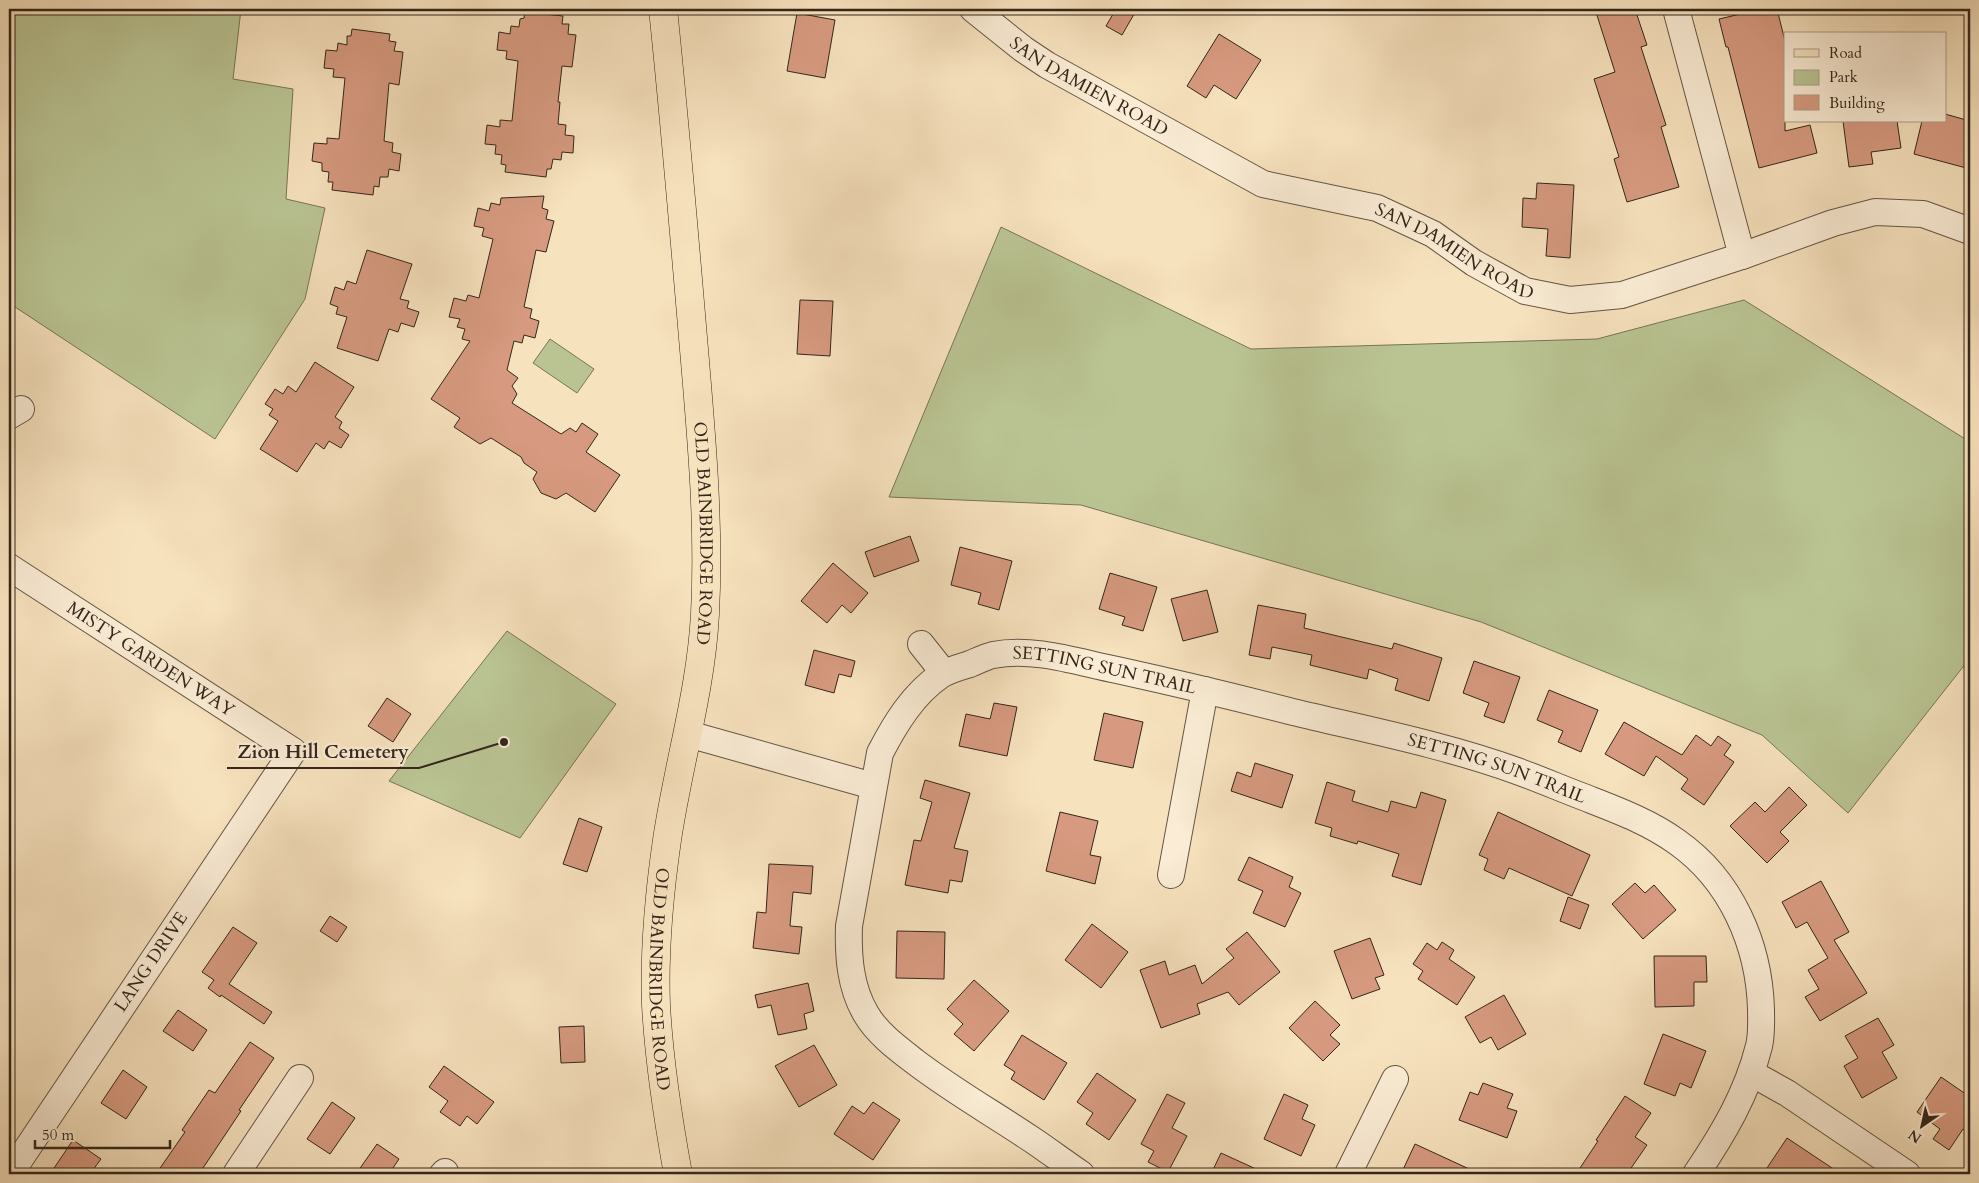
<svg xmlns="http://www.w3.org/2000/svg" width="1979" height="1183" font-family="Cardo,serif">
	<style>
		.green { fill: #bac493; stroke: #777557 }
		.building { fill: #d79a80; stroke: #34261b }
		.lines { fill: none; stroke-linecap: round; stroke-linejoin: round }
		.minor-casing { stroke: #655544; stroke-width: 28 }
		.major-casing { stroke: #34261b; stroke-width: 29 }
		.minor { stroke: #faecd5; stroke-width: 26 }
		.major { stroke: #f7e2be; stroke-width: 28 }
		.labels { text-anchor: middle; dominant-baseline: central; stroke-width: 4.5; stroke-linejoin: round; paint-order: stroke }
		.street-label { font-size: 18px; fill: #34261b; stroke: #faecd5 }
		.leader { fill: none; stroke: #34261b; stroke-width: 2 }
		.callout-dot { fill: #34261b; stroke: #faecd5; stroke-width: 2 }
		.callout-label { font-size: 19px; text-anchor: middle; font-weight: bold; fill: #34261b; stroke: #faecd5; stroke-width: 4.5; stroke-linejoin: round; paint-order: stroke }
	</style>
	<rect width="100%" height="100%" fill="#f7e2be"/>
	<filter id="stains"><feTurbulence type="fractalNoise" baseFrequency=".004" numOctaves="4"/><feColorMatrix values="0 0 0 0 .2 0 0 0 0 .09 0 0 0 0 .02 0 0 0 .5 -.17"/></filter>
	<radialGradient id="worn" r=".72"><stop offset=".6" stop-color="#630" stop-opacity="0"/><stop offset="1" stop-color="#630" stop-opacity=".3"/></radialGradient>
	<!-- green -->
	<g class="green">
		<polygon points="9,9 241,9 233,79 293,89 286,199 325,208 305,299 215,439 9,303"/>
		<polygon points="1001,227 1251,349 1597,339 1744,300 1970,442 1970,658 1848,813 1762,735 1481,622 1081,505 889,497"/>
		<polygon points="550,339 594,369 577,393 533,363"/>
		<polygon points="507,631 616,704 520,838 389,781"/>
	</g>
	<!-- building -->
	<g class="building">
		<polygon points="1116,9 1137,9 1122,35 1106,26"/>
		<polygon points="1595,9 1635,9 1647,45 1641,47 1666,125 1661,127 1679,187 1627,202 1614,159 1619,157 1594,79 1615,72"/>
		<polygon points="1762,9 1777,9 1785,41 1785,131 1810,125 1817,153 1759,168 1728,47 1726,47 1719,19"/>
		<polygon points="525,12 563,16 562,24 569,24 568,34 576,35 572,67 562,66 558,102 560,102 558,124 566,125 565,135 574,136 573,153 562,152 561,160 553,159 551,169 547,169 546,177 505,172 506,165 501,164 502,155 495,154 496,145 485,144 487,125 500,127 500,120 512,121 518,61 506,59 507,51 497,50 499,32 510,34 511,26 519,27 520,19 524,18"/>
		<polygon points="797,13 835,20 825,78 787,71"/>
		<polygon points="352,29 390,34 389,41 396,42 394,51 403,52 399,85 389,83 384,141 393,143 392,152 401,154 399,171 389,169 388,177 380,177 379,187 374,186 373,195 332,190 333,182 328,182 329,172 322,171 322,163 312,161 314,143 327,144 327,138 339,139 345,78 333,77 334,69 324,68 326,50 337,51 338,43 347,45 347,36 351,36"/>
		<polygon points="1219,34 1261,60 1236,99 1214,85 1206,98 1187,86"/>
		<polygon points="1945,114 1970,121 1970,169 1914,154 1922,121 1945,121"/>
		<polygon points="1843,121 1897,121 1901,148 1871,152 1873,164 1849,167"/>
		<polygon points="1537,183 1574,185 1570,258 1546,256 1548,229 1522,227 1523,198 1536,199"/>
		<polygon points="544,196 542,208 548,210 546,219 554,221 546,252 536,250 524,307 532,309 530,318 539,321 535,338 524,335 522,343 514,341 507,370 518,378 512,386 517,394 512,403 561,434 570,428 576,432 582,423 598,434 586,452 620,475 595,512 566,493 556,499 541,493 533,479 537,472 524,463 521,457 491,438 480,444 454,427 460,418 431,399 470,341 462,339 465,329 457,327 460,319 449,317 454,298 466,301 468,295 479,298 493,239 482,236 484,228 474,226 478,208 489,211 491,203 500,205 501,198"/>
		<polygon points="367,250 412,264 400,299 409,301 407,308 419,312 414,327 401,323 398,332 389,329 378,361 337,348 347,317 336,314 338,307 330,304 335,287 344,290 347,281 356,284"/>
		<polygon points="800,300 833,301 830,356 797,354"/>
		<polygon points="315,362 354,387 335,417 342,422 339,428 349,435 341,448 329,441 324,449 316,443 297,472 260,449 278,421 269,415 273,409 265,404 275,389 283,394 288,386 296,392"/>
		<polygon points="910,536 919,561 874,577 865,552"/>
		<polygon points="960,547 1012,561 999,610 978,604 981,593 951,585"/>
		<polygon points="833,563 868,593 851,613 842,605 827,623 801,601"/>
		<polygon points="1110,573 1157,587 1143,631 1122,625 1125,617 1099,609"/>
		<polygon points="1207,590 1218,632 1183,641 1171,599"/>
		<polygon points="1258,605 1306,614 1304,628 1392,649 1394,643 1442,658 1429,701 1395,690 1398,679 1369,669 1367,679 1310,665 1312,655 1272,647 1270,659 1249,655"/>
		<polygon points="814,650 855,661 851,677 839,674 834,693 805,685"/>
		<polygon points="1474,661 1520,677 1504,723 1484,716 1489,703 1463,693"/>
		<polygon points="1549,690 1598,710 1581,752 1558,742 1563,731 1537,720"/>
		<polygon points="387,698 411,714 393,742 368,726"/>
		<polygon points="994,703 1017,707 1007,756 959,746 966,714 990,719"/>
		<polygon points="1104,713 1143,722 1133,768 1094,760"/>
		<polygon points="1624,722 1682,755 1696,735 1711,746 1718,736 1731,745 1724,755 1734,762 1704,805 1681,789 1688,779 1656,756 1644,776 1605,754"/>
		<polygon points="1255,763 1293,775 1282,808 1231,791 1237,772 1251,777"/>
		<polygon points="925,780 970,793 954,848 968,851 962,882 950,880 948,893 905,885 914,840 921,841 932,802 920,798"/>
		<polygon points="1327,782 1355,791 1352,801 1388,812 1391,801 1416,808 1421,792 1446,800 1421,885 1392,876 1399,854 1358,841 1357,844 1330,836 1332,828 1315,823"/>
		<polygon points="1789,787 1807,805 1780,832 1789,841 1767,863 1730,826 1755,802 1765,812"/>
		<polygon points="1060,812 1098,821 1090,855 1101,857 1095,884 1046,871"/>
		<polygon points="1498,812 1590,855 1572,896 1509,868 1504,879 1484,870 1488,859 1479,855"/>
		<polygon points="579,818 602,827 587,872 563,864"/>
		<polygon points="1249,857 1293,877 1289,887 1301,893 1285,927 1253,913 1263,891 1238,880"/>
		<polygon points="769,864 813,866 811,894 793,892 790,926 802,927 799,954 753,948 757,912 766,913"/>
		<polygon points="1821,881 1849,932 1834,940 1867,993 1820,1021 1805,997 1819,989 1808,970 1828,958 1807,922 1796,928 1782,902"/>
		<polygon points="1635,883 1645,893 1654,885 1676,910 1643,939 1612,904"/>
		<polygon points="1568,897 1589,905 1580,929 1560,921"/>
		<polygon points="330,916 347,927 337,942 320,931"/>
		<polygon points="1092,924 1128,952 1101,988 1065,960"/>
		<polygon points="233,927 257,943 229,984 272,1012 264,1024 221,995 220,997 208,988 214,980 202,972"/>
		<polygon points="897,931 945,932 944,979 896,978"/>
		<polygon points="1247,932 1280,972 1239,1005 1228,992 1197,1004 1200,1014 1161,1028 1140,970 1165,961 1169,975 1195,965 1202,984 1234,958 1226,949"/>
		<polygon points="1370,938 1384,975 1375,978 1380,989 1352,999 1334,951"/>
		<polygon points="1442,942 1454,950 1449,959 1475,977 1457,1005 1418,979 1423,971 1413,964 1427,943 1437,950"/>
		<polygon points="1654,956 1706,956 1707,982 1694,982 1694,1006 1655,1007"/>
		<polygon points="974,980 1009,1011 974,1051 954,1034 963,1024 947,1009"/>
		<polygon points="808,983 814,1011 804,1014 807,1029 778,1035 771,1005 758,1008 755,995"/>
		<polygon points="1504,995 1526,1034 1498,1050 1491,1037 1480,1043 1465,1017"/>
		<polygon points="1315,1001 1340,1025 1330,1035 1340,1044 1323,1061 1289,1028"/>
		<polygon points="178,1010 207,1030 193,1051 163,1031"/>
		<polygon points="1878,1018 1894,1045 1882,1052 1897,1078 1862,1098 1844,1066 1858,1058 1845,1036"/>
		<polygon points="584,1026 585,1062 561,1063 559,1027"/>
		<polygon points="1663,1034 1706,1051 1691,1088 1680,1083 1675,1096 1644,1084"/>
		<polygon points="1022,1035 1067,1063 1044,1100 1011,1079 1015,1072 1004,1065"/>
		<polygon points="250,1042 274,1058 239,1110 241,1111 199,1174 156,1174 185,1132 182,1130 209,1090 215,1093"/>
		<polygon points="814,1045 837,1085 799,1107 775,1066"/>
		<polygon points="444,1066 494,1102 477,1124 467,1116 460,1126 440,1112 448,1101 429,1087"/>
		<polygon points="123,1070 147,1087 126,1119 101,1103"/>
		<polygon points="1097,1073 1136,1100 1109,1140 1086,1124 1093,1113 1077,1102"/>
		<polygon points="1941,1077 1970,1097 1970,1134 1963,1129 1949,1150 1933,1139 1940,1129 1917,1112"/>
		<polygon points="1483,1083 1513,1094 1507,1108 1517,1111 1507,1138 1459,1120 1470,1092 1478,1095"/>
		<polygon points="1167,1094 1185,1103 1172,1128 1187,1136 1168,1172 1148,1162 1154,1151 1141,1144"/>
		<polygon points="1284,1094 1308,1105 1302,1119 1315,1125 1301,1156 1264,1139"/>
		<polygon points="1625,1096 1651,1113 1635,1137 1647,1145 1627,1174 1576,1174 1598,1141 1596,1140"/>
		<polygon points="332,1102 355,1118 330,1154 307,1139"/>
		<polygon points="873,1102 900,1120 873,1160 834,1134 852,1106 864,1114"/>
		<polygon points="1787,1138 1841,1174 1763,1174"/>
		<polygon points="73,1140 101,1159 90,1174 50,1174"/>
		<polygon points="377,1144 399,1159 389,1174 356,1174"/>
		<polygon points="1415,1144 1480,1174 1401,1174"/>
		<polygon points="1221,1153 1267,1174 1211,1174"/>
	</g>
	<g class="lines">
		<defs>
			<g id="minor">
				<path id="s1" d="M973,9l50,40 24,16 216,119 114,24 56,26 41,29 51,28 45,9 52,-5 120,-39 91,-33 42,-11 48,2 47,17"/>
				<polyline points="1676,9 1742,256"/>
				<polyline points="9,416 21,409"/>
				<path id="s2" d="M9,567l284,184 -283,423"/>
				<polyline points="921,644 944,673"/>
				<polyline points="688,734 873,786"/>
				<polyline points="1171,875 1205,690"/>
				<polyline points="1751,1073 1787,1093 1907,1174"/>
				<polyline points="236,1174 300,1078"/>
				<polyline points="443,1174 445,1172"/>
				<path id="s3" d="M1081,1174c-16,-11 -31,-22 -47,-33 -40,-27 -81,-50 -120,-80 -17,-13 -37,-28 -48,-47 -16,-27 -18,-58 -17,-88l31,-173c15,-29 33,-59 61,-78 8,-5 19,-8 29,-11 7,-3 15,-7 23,-9 41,-8 84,7 124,15 59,13 118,27 176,42 75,18 152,33 224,59 22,8 43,17 64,25 33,13 67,25 96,46 54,38 82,102 84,167 0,12 1,25 -2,37 -12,48 -36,88 -63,128"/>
				<polyline points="1348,1174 1395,1079"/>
			</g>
			<g id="major">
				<path id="s4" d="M663,9c11,105 20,211 29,317 8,95 18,192 13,288 -4,77 -27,151 -38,226 -8,55 -13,110 -11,165 3,56 12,114 22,169"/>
			</g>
		</defs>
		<!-- minor casing -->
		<use href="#minor" class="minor-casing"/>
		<!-- major casing -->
		<use href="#major" class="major-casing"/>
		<!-- minor -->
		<use href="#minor" class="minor"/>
		<!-- major -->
		<use href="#major" class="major"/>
	</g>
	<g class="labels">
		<!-- street labels -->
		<g class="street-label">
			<text stroke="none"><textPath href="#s1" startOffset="140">SAN DAMIEN ROAD</textPath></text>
			<text stroke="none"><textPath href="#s1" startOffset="545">SAN DAMIEN ROAD</textPath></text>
			<text stroke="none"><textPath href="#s4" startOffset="526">OLD BAINBRIDGE ROAD</textPath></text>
			<text stroke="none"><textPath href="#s2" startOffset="169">MISTY GARDEN WAY</textPath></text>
			<text stroke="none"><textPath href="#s3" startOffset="805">SETTING SUN TRAIL</textPath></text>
			<text stroke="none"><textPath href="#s3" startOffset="1210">SETTING SUN TRAIL</textPath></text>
			<text transform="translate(151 962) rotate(-56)">LANG DRIVE</text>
			<text stroke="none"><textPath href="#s4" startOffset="976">OLD BAINBRIDGE ROAD</textPath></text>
		</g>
	</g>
	<!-- callouts -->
	<path class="leader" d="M504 742L419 768H227"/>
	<circle class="callout-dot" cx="504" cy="742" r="5"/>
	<g class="callout-label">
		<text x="323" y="758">Zion Hill Cemetery</text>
	</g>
	<!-- margin -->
	<rect width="1979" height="1183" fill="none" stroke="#f7e2be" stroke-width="30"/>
	<rect x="10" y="10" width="1959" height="1163" fill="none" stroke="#34261b" stroke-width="2.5"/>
	<rect x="15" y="15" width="1949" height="1153" fill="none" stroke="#34261b"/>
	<!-- legend -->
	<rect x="1784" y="32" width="162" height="90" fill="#faecd5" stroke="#ab9d8b"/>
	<rect x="1794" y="49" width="25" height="8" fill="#f7e2be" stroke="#ab9d8b"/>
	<text x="1829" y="58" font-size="15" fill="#34261b">Road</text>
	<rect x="1794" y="70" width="25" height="15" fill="#bac493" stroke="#ab9d8b"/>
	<text x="1829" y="82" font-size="15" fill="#34261b">Park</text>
	<rect x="1794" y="95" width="25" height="15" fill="#d79a80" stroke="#ab9d8b"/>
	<text x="1829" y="108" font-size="15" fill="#34261b">Building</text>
	<!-- north arrow -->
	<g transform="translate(1922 1126) rotate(214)" stroke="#faecd5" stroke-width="4" paint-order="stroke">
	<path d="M0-4L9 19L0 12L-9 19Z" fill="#34261b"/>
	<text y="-8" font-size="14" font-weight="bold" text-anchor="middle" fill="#34261b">N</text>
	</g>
	<!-- scale -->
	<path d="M35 1140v8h135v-8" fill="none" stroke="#34261b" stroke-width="2.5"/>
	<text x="42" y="1140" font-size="15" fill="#34261b" stroke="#faecd5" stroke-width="4" paint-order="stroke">50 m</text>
	<rect width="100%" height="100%" filter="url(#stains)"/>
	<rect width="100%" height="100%" fill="url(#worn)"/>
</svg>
